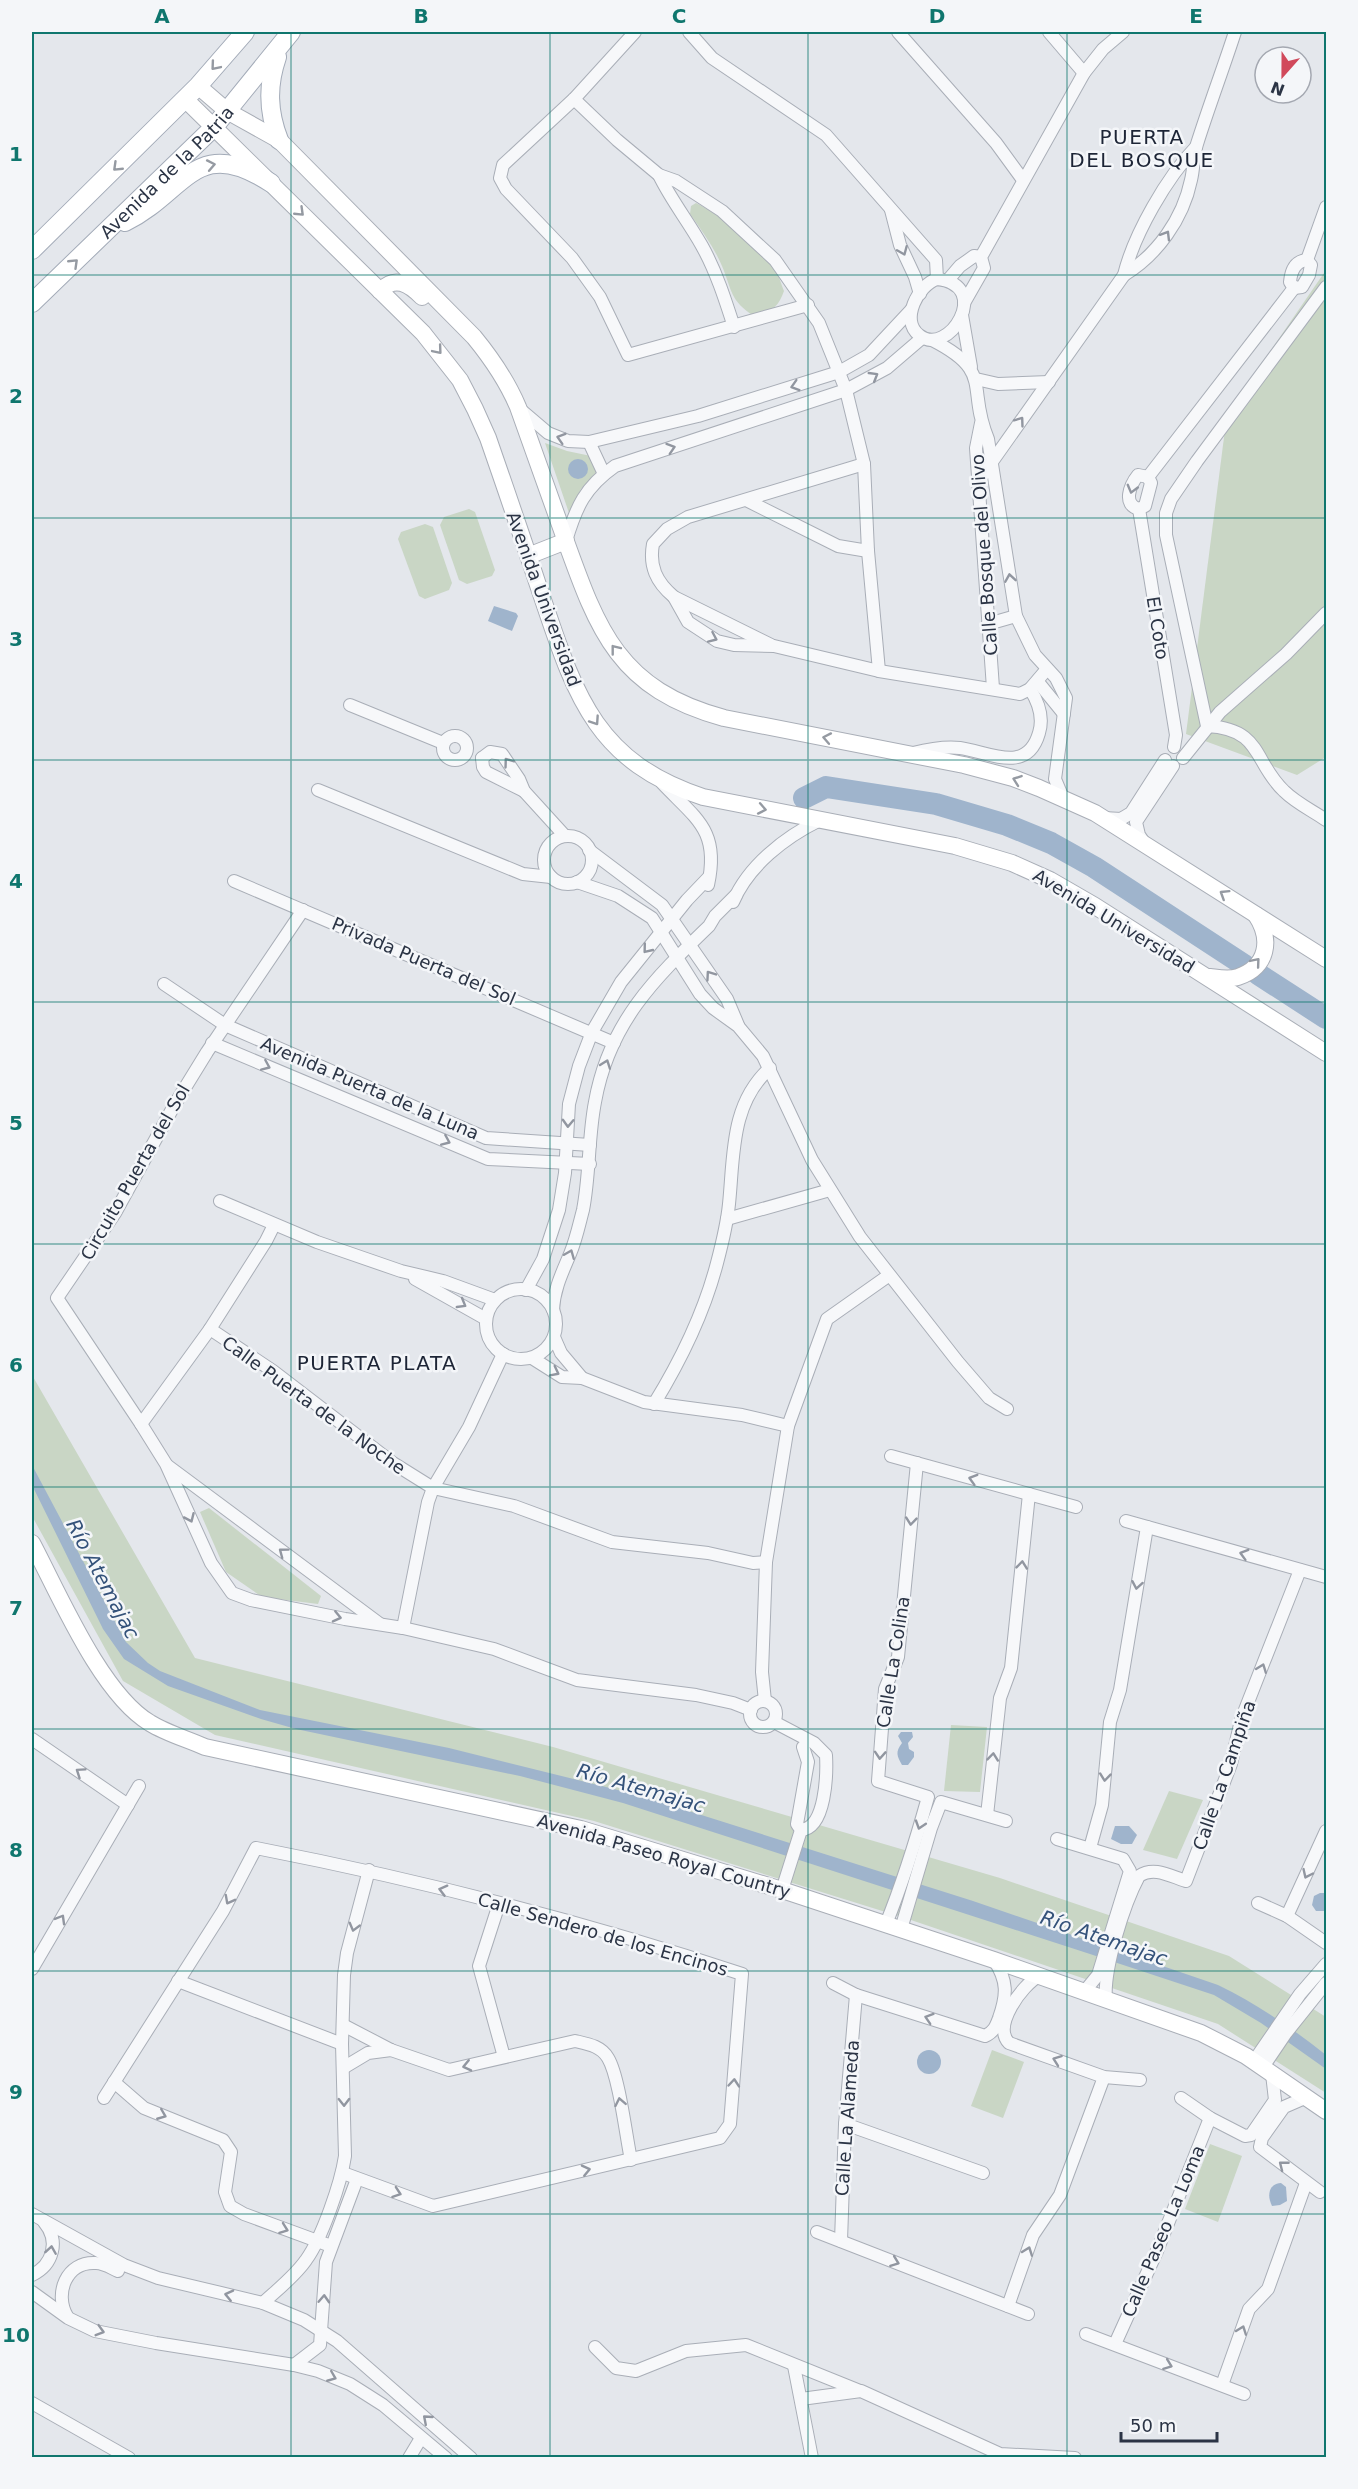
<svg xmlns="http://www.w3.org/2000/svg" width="1358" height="2489" font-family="'DejaVu Sans',sans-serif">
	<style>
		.green { fill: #c9d6c5 }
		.water { fill: #9fb4cc }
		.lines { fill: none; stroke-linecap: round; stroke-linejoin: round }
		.stream { stroke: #9fb4cc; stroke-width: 4 }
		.river { stroke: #9fb4cc; stroke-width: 22 }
		.street-casing { stroke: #a9aeb7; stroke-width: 14 }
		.secondary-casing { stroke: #a9aeb7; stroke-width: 18 }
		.primary-casing { stroke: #a3abb8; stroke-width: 20 }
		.street { stroke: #f7f8fa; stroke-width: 12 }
		.secondary { stroke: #fff; stroke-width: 16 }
		.primary { stroke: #fff; stroke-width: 18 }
		.oneway { stroke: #959aa2 }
		.oneway2 { stroke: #9196a0 }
		.grid { fill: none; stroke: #0f766e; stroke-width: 1.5; stroke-opacity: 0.55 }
		.labels { text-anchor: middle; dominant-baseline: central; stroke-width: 5; stroke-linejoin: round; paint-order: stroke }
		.street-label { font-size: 18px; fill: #2b3445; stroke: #f4f6f9 }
		.neighbourhood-label { font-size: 20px; letter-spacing: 1.5px; fill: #1d2536; stroke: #f4f6f9 }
		.water-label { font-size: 20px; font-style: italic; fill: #34527a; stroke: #f4f6f9 }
		.neatline { fill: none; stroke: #0f766e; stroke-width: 2 }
		.grid-label { font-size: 20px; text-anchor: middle; font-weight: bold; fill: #0f766e }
	</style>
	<rect width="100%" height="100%" fill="#e4e7ec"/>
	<!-- green -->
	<g class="green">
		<path d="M696,203c26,13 63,41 79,66 4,6 6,15 9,22 -6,17 -13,21 -30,25 -24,-15 -22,-26 -32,-50 -8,-19 -20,-35 -32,-52l1,-8z"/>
		<polygon points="1326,270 1326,757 1297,775 1186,734 1227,414"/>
		<polygon points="545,443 567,451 591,456 597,470 594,476 581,489 569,513"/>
		<polygon points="469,509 475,512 495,570 492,576 467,584 459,580 440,525 444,517"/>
		<polygon points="425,524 433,527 452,583 449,590 425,599 419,596 398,539 401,532"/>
		<polygon points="32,1375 195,1658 553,1747 1000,1878 1229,1956 1326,2017 1326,2093 1218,2024 908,1919 594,1821 215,1735 123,1681 32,1516"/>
		<polygon points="209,1508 321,1596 318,1604 262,1597 226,1572 200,1512"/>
		<polygon points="951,1725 987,1727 980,1792 944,1791"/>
		<polygon points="1169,1791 1203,1800 1177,1859 1143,1850"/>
		<polygon points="992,2050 1024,2062 1003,2118 971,2106"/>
		<polygon points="1210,2144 1242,2156 1218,2222 1185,2209"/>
	</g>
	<!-- water -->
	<g class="water">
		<circle cx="578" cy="469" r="10"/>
		<polygon points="494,606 516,613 518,616 512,631 488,621"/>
		<path d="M32,1465l94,177 22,21 12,8 100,39 189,38 189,47 335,106 245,84c39,19 74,43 108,70v14l-65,-46 -47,-28 -124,-41 -467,-151 -103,-27 -224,-47 -35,-10 -93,-33 -44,-27 -21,-30 -71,-144z"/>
		<path d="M901,1732h11l1,5 -5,6 1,6 5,3v5l-6,8h-6c-5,-9 -7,-13 0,-22l-4,-7z"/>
		<polygon points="1115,1826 1129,1826 1137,1835 1132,1844 1121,1844 1111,1839"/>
		<polygon points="1320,1893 1326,1893 1326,1911 1316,1911 1312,1905 1314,1896"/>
		<circle cx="929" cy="2062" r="12"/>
		<path d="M1281,2183l5,4 1,14 -7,4 -8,1c-5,-10 -4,-22 9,-23z"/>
	</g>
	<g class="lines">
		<!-- stream -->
		<polyline class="stream" points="1317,1012 1326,1008"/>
		<!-- river -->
		<g class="river">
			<polyline points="804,798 826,787 936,804 1007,825 1051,843 1094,867 1244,965"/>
			<polyline points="1258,974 1326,1018"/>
		</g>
		<defs>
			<g id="street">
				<polyline points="635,32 574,99 503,165 500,178 506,189 572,258 600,297 628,355 808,305"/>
				<polyline points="689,32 712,58 826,135 936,260 937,279"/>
				<polyline points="898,32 996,143 1023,180"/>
				<polyline points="1049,32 1084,73"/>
				<polyline points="574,99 617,140 659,175 676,181 722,211 775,260 819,323 846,390 864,464 868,551 879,671"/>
				<path d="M659,175c12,25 29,46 43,71 14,25 23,53 32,81"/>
				<polyline points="891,210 900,245 915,277 920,294"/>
				<polyline points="1307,260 1326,207"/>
				<path d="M1124,275c33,-20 59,-56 67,-95 3,-12 2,-24 6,-36 12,-38 26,-75 38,-112"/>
				<path d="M937,279c57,6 11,80 -18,56 -19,-15 -1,-50 18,-56z"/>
				<polyline points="948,280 960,266 974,256 981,257"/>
				<path d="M1326,287l-129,174 -26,38 -5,14v22l41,191c56,3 46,36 77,65 12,12 29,20 42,29"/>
				<polyline points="1294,288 1302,287 1309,275 1311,265 1307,260"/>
				<path d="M1294,288l-4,-6c1,-11 5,-21 17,-22"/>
				<polyline points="964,303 984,268 981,257 1084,73 1103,49 1123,32"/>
				<polyline points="962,315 971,367"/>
				<path d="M932,340c63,32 34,47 56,99l28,177 19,39 21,23 10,20 -11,81 8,19"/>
				<polyline points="976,379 998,384 1049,382"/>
				<polyline points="521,410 548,433 568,441 589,442 698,416 839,372 869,355 911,310"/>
				<polyline points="981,423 976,448 993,688"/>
				<polyline points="589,442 604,474"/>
				<polyline points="1148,477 1294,288"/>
				<path d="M977,483l147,-208c10,-41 43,-98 72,-128"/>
				<polyline points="746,500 838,546 868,551"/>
				<polyline points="1139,509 1176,735 1174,747"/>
				<path d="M1139,509c-17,-4 -9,-24 -1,-34l10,2"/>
				<polyline points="1139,509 1145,506 1151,483 1148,477"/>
				<path d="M566,541c10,-34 19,-54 49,-75l231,-76 41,-22 35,-30"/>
				<polyline points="674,597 688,622 717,641 734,645 774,646 879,671 1020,694 1030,689 1047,669"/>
				<polyline points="988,624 1016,616"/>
				<path d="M771,645l-97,-48c-18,-15 -25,-31 -21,-53l14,-15 21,-12 176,-53"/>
				<polyline points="1038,682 1064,714"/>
				<polyline points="350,705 443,743"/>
				<circle cx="455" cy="748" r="12"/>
				<path d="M913,753c16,-4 31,-7 47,-5 29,4 67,27 79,-15 5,-16 0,-30 -9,-44"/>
				<polyline points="482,758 490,752 502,754 519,779 524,791 565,836"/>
				<polyline points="482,758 483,767 486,772 524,791"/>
				<polyline points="1183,758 1220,712 1286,654 1326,613"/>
				<path d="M662,783c34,36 58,47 46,102"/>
				<polyline points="318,790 523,874 551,877"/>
				<polyline points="1104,818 1121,819 1131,813 1165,760"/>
				<circle cx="568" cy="860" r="24"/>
				<polyline points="1145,844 1139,835 1136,822 1173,766"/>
				<polyline points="589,850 662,905 727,999 738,1025"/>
				<polyline points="234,881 614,1043"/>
				<polyline points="577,882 618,896 652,918 700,994 713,1008 738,1026 763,1056 812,1160 860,1237 958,1362 989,1398 1007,1409"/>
				<path d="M733,902c15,-36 52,-65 87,-82"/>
				<polyline points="303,910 207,1052 175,1104 115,1213 57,1298 141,1424 166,1464 211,1563 232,1593 251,1600 345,1619 403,1628 494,1649 577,1680 696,1695 733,1703 751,1710"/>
				<polyline points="164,984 225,1025 486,1138 590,1145"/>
				<polyline points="212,1043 488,1159 590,1164"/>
				<polyline points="220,1201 317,1242 401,1271 443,1281 495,1300"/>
				<polyline points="727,1219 830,1190"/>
				<polyline points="415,1279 486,1319"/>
				<circle cx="521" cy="1324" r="35"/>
				<polyline points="526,1290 543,1259 559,1210 565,1173 569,1104 579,1066 592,1032 621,982 687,900 709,877"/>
				<path d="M553,1310c1,-21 9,-37 17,-56 6,-14 9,-29 13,-44 7,-36 5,-72 12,-108 14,-79 59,-123 114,-176l6,-10 21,-21"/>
				<polyline points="210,1329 273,1371 393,1463 433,1488 514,1506 612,1542 708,1553 753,1563 766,1562"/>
				<polyline points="554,1337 561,1353 582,1378"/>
				<polyline points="532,1358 562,1377 582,1378 644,1402 742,1415 788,1426"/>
				<path d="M654,1404c27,-44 50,-91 63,-141 5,-19 10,-39 12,-59 5,-48 1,-100 41,-136"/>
				<polyline points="141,1424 210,1329 266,1241 274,1225"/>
				<polyline points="891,1456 1076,1507"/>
				<polyline points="168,1466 380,1624"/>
				<polyline points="1126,1521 1326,1577"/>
				<polyline points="403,1628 428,1502 433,1488 469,1427 503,1354"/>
				<circle cx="763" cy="1714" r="13"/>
				<polyline points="765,1701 762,1672 766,1562 788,1426 827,1319 888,1276"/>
				<path d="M774,1722l40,21 12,12c1,19 0,73 -25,75"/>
				<polyline points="32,1739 128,1805"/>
				<polyline points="987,1815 1000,1698 1011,1668 1029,1494"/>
				<polyline points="1057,1839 1123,1859 1130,1871 1098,1975 1084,1992"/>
				<polyline points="1090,1848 1102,1805 1110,1722 1120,1690 1147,1527"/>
				<polyline points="782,1890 801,1830 797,1824 808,1762 803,1747"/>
				<polyline points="1258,1903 1287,1916 1326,1943"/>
				<polyline points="499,1904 479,1966 504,2057"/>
				<polyline points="1287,1916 1326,1831"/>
				<path d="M886,1924c17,-42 30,-84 42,-127l-50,-16 7,-92 13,-32 19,-194"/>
				<polyline points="901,1929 931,1828 941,1802 1006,1821"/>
				<polyline points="32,1969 139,1786"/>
				<path d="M1039,1976c-17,9 -47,50 -30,67l95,34 36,3"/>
				<polyline points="178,1981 342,2044"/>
				<path d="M833,1983l23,12 129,41c9,-4 11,-10 14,-18 8,-23 9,-37 -5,-58"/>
				<path d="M1106,2000c-3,-31 18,-96 33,-124 15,-10 31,0 47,5l45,-117 10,-44 59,-150"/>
				<path d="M343,2025l48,25 58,20 126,-29c13,3 26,5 33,17 11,18 18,78 23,102"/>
				<polyline points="1254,2061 1300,1994 1326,1964"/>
				<polyline points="1263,2067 1286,2033 1326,1983"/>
				<polyline points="343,2068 368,2053 391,2050"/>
				<polyline points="114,2082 144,2108 223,2140 231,2152 225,2192 230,2206 244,2214 331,2246"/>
				<polyline points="1307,2097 1284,2107 1262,2138 1260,2147 1320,2192"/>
				<path d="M104,2098l119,-187 33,-63c164,32 327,73 486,126l-12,150 -10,14 -287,68 -90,-33"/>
				<polyline points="1181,2098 1210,2118 1245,2136 1251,2135 1275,2100 1272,2074"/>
				<polyline points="845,2124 983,2173"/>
				<polyline points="32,2214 124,2265 158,2278 263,2303 304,2320 337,2341 471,2458"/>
				<polyline points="817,2232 1028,2314"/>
				<polyline points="841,2241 845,2124 856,1995"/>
				<path d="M32,2275c21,-10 28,-34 12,-53"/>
				<polyline points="32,2292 68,2318 95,2331 156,2343 294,2365 318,2371 350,2384 383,2405 446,2458"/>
				<path d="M263,2303c14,-13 32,-27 43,-43 16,-22 35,-77 39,-104l-3,-112 2,-69 3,-22 22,-83"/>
				<polyline points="1008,2306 1033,2235 1060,2195 1104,2077"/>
				<path d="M67,2316c-13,-22 -1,-55 29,-53 8,0 15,5 22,8"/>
				<polyline points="1086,2334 1244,2394"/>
				<polyline points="1115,2344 1157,2251 1210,2118"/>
				<polyline points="595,2347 616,2368 636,2371 686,2351 746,2345 860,2391"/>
				<polyline points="294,2365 320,2345 326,2262 357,2179"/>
				<polyline points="794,2366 812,2458"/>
				<polyline points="1222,2385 1249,2309 1268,2289 1306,2183"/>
				<polyline points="801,2399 861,2391 1000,2454 1075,2458"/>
				<polyline points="32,2403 129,2458"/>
				<polyline points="409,2458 421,2438"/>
			</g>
			<g id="secondary">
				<path d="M198,86l29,25 52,29 195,197c18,22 33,44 44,70 15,43 31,86 46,129 34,95 54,153 160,182l240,47 49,13 26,10 56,25 231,146"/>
				<path d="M185,99l238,234 37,47 15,29 13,29c17,49 34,98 50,147 35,102 52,175 165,212l252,49 57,17 38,17 45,26 231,147"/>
				<path d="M380,291c15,-16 29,-7 42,6"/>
				<polyline points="528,556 566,541"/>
				<path d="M1210,977c9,1 19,3 28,0 30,-10 34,-38 18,-62"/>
				<path d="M32,1543c27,51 69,151 118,180 16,10 37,16 55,24l376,82 201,61 212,70 207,73 45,23 80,55"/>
			</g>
			<g id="primary">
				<path d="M277,57c-10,29 -9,55 2,83"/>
				<path d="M125,222c61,-30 70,-89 146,-39"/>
				<polyline points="32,250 198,86 245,32"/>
				<path id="s1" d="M32,303l182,-176 77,-95"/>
			</g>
		</defs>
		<!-- street casing -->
		<use href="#street" class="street-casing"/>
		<!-- secondary casing -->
		<use href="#secondary" class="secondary-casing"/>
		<!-- primary casing -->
		<use href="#primary" class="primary-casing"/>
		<!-- street -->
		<use href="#street" class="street"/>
		<!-- secondary -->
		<use href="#secondary" class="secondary"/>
		<!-- primary -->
		<use href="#primary" class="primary"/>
	</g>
	<!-- one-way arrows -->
	<defs><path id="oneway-chevron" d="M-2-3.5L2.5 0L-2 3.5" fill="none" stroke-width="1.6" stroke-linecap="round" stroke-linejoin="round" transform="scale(1.5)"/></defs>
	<g class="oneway">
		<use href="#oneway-chevron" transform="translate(215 66) rotate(130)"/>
		<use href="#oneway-chevron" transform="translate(211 165) rotate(-11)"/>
		<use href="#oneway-chevron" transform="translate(117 167) rotate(136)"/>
		<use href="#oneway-chevron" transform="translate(300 212) rotate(44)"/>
		<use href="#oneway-chevron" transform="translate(74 263) rotate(-44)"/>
		<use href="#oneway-chevron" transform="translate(438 350) rotate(50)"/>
		<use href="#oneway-chevron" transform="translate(615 649) rotate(-128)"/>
		<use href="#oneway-chevron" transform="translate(595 721) rotate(56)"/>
		<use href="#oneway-chevron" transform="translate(827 738) rotate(-169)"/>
		<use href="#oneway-chevron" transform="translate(1017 780) rotate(-160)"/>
		<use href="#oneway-chevron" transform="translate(762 809) rotate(11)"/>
		<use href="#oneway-chevron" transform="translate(1224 894) rotate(-148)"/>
		<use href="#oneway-chevron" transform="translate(1256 962) rotate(-50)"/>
	</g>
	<g class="oneway2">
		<use href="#oneway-chevron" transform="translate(1166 235) rotate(-59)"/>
		<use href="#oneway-chevron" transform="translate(903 251) rotate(67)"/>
		<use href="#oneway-chevron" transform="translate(874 376) rotate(-31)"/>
		<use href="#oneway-chevron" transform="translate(795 386) rotate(163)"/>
		<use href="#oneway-chevron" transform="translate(1020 421) rotate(-54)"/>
		<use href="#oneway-chevron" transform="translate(561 438) rotate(-163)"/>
		<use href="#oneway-chevron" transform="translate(671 448) rotate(-18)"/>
		<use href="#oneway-chevron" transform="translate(1132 489) rotate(105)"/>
		<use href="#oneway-chevron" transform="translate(1010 578) rotate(-99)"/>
		<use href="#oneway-chevron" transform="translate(713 638) rotate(24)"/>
		<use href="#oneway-chevron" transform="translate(508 762) rotate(-126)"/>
		<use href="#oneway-chevron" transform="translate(647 949) rotate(129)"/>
		<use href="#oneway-chevron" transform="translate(710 975) rotate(-125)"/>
		<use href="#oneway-chevron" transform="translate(606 1064) rotate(-70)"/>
		<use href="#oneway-chevron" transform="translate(266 1066) rotate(23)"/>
		<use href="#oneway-chevron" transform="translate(568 1123) rotate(92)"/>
		<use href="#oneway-chevron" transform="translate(446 1141) rotate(23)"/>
		<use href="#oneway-chevron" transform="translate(570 1254) rotate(-68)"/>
		<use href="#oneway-chevron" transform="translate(462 1304) rotate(30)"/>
		<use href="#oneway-chevron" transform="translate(555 1372) rotate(27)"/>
		<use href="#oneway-chevron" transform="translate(973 1479) rotate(-164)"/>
		<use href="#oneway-chevron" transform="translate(190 1518) rotate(66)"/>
		<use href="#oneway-chevron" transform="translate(911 1521) rotate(96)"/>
		<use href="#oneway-chevron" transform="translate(283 1552) rotate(-143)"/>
		<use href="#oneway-chevron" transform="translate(1244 1554) rotate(-164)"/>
		<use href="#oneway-chevron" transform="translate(1022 1565) rotate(-84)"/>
		<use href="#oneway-chevron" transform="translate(1137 1585) rotate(100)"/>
		<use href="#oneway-chevron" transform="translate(337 1617) rotate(13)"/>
		<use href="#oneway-chevron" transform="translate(1262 1668) rotate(-69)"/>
		<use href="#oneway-chevron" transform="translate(880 1755) rotate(94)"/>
		<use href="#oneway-chevron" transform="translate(993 1757) rotate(-84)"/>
		<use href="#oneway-chevron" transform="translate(80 1772) rotate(-146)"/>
		<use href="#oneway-chevron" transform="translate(1105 1777) rotate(96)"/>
		<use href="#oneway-chevron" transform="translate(920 1825) rotate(108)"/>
		<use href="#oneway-chevron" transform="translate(1307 1874) rotate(115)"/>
		<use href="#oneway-chevron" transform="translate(443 1890) rotate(-165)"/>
		<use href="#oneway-chevron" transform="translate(229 1900) rotate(118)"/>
		<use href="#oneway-chevron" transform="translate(61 1919) rotate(-60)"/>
		<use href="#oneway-chevron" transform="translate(354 1927) rotate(105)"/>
		<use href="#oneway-chevron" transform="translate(929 2018) rotate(-162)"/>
		<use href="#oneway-chevron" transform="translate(1057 2060) rotate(-160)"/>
		<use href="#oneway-chevron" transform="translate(467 2066) rotate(167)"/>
		<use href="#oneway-chevron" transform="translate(734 2083) rotate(-85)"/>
		<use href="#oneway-chevron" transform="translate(344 2102) rotate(89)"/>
		<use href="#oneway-chevron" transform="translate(620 2102) rotate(-101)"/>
		<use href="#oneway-chevron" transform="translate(162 2115) rotate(22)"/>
		<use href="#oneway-chevron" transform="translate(1283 2165) rotate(-142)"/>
		<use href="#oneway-chevron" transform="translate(586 2170) rotate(-13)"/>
		<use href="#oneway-chevron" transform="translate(397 2193) rotate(19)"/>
		<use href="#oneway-chevron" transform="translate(284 2229) rotate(20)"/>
		<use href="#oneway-chevron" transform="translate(51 2250) rotate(-81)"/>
		<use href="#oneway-chevron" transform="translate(1028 2251) rotate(-70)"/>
		<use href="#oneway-chevron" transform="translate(895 2262) rotate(21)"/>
		<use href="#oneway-chevron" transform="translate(229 2295) rotate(-167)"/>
		<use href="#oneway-chevron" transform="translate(324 2299) rotate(-87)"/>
		<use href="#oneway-chevron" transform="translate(1242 2330) rotate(-70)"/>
		<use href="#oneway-chevron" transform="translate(100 2331) rotate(16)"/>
		<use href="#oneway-chevron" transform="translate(1168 2365) rotate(21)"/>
		<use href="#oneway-chevron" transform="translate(332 2377) rotate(22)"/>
		<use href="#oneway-chevron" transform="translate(427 2419) rotate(-139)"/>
	</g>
	<!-- grid -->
	<path class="grid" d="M291,32v2426M550,32v2426M808,32v2426M1067,32v2426M32,275h1294M32,518h1294M32,760h1294M32,1002h1294M32,1244h1294M32,1487h1294M32,1729h1294M32,1971h1294M32,2214h1294"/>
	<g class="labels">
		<!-- street labels -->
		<g class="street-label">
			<text stroke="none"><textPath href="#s1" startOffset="188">Avenida de la Patria</textPath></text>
			<text transform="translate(984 555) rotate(-94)">Calle Bosque del Olivo</text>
			<text transform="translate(544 599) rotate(70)">Avenida Universidad</text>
			<text transform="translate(1158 628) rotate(81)">El Coto</text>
			<text transform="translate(1114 921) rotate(31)">Avenida Universidad</text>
			<text transform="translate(424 961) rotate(23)">Privada Puerta del Sol</text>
			<text transform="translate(370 1088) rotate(23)">Avenida Puerta de la Luna</text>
			<text transform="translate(135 1172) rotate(-60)">Circuito Puerta del Sol</text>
			<text transform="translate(314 1405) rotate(36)">Calle Puerta de la Noche</text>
			<text transform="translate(893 1662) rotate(-81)">Calle La Colina</text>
			<text transform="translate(1224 1775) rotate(-71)">Calle La Campiña</text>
			<text transform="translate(664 1856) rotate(16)">Avenida Paseo Royal Country</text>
			<text transform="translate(603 1934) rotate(16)">Calle Sendero de los Encinos</text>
			<text transform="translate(847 2118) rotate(-86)">Calle La Alameda</text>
			<text transform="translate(1163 2231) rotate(-67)">Calle Paseo La Loma</text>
		</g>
		<!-- neighbourhood labels -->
		<g class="neighbourhood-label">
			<text x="1142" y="137">PUERTA<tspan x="1142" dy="23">DEL BOSQUE</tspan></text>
			<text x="377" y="1363">PUERTA PLATA</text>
		</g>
		<!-- water labels -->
		<g class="water-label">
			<text transform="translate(103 1579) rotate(62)">Río Atemajac</text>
			<text transform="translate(641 1788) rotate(16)">Río Atemajac</text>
			<text transform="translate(1104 1938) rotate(19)">Río Atemajac</text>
		</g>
	</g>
	<!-- border -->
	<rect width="1358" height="2489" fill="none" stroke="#f4f6f9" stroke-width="66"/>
	<!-- north arrow -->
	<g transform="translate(1283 75) rotate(201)"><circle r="28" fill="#f4f6f9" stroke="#a4a8b1" stroke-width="1.5"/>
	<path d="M0-4.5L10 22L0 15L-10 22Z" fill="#d1495b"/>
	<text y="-9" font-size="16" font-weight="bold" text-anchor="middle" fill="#2b3445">N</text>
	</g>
	<!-- scale -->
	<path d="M1121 2432v9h96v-9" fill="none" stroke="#2b3445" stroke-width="3"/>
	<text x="1130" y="2432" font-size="18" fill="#2b3445" stroke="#f4f6f9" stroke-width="4.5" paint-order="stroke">50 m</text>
	<rect x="33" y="33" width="1292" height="2423" class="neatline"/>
	<g class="grid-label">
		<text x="162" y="23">A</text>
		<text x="421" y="23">B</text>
		<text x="679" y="23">C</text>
		<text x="937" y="23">D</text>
		<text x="1196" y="23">E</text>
		<text x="16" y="161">1</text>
		<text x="16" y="403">2</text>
		<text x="16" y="646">3</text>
		<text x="16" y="888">4</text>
		<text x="16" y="1130">5</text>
		<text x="16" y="1372">6</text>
		<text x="16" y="1615">7</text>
		<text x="16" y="1857">8</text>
		<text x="16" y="2099">9</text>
		<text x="16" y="2342">10</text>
	</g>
</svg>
